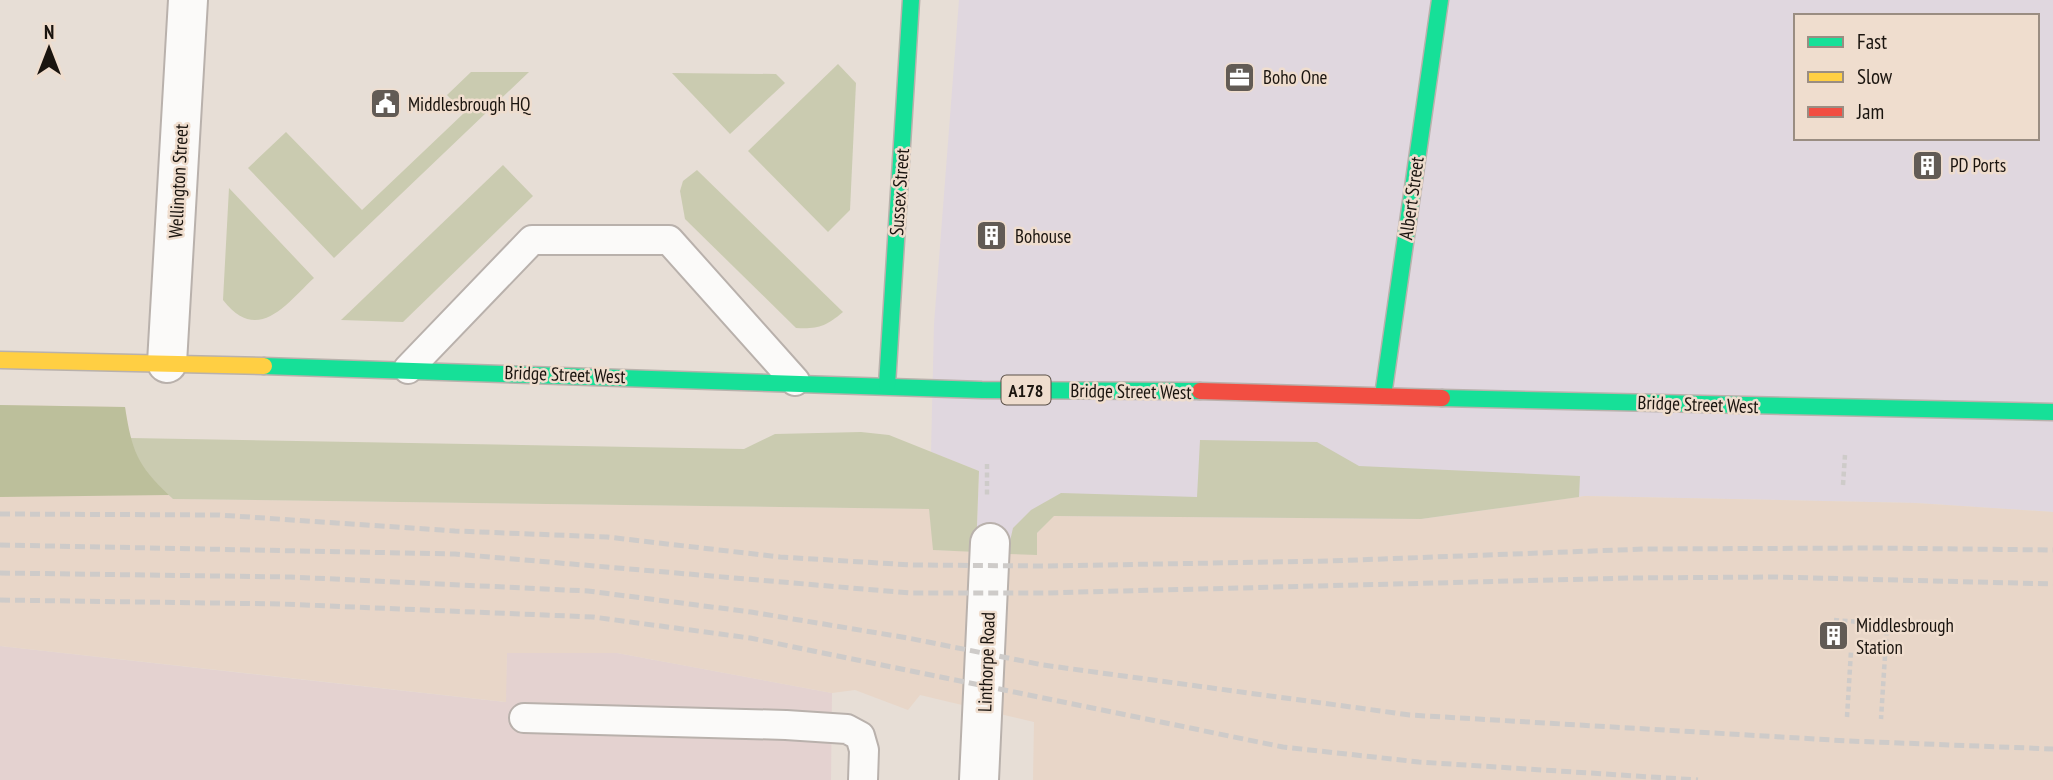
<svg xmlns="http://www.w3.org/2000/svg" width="2053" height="780" font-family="'PT Sans Narrow',sans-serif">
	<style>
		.commercial { fill: #e0d7df; fill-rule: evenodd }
		.industrial { fill: #e4d2d0 }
		.built { fill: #e8d6c8 }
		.green { fill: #cacbb0 }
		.forest { fill: #bcbf9b }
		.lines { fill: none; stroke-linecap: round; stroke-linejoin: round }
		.lane-casing { stroke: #b9b1ac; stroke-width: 32 }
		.street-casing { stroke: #b9b1ac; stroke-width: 42 }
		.fast-casing { stroke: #b9b1ac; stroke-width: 19 }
		.slow-casing { stroke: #b9b1ac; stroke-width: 19 }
		.jam-casing { stroke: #b9b1ac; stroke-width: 19 }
		.path { stroke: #cecbc9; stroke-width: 4.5; stroke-dasharray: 5 3.5; stroke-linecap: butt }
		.lane { stroke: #fbfaf9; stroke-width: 28 }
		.street { stroke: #fbfaf9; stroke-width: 38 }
		.fast { stroke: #16e098; stroke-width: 16 }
		.slow { stroke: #ffcf43; stroke-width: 16 }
		.jam { stroke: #f24e42; stroke-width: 16 }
		.rail { stroke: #cecbc9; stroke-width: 5; stroke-dasharray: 10 5; stroke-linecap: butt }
		.labels { text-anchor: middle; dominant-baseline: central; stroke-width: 5; stroke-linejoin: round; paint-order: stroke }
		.shield { fill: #efddce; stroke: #5a5048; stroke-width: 2 }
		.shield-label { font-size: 18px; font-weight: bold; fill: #1a140f }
		.poi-label { font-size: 19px; fill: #1a140f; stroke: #efddce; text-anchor: start }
		.street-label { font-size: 19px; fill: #1a140f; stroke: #efddce }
	</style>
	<rect width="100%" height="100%" fill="#e7ded6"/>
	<!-- commercial -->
	<path class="commercial" d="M959,0h1094v512l-137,-9 -331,-7 -164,23 -384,36 -61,-3 3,-81 -48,-19 3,-128zM1796,16h241v122h-241z"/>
	<!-- industrial -->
	<polygon class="industrial" points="0,646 505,702 507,653 617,653 832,693 831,780 0,780"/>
	<!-- built -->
	<polygon class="built" points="0,405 125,407 131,445 147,474 173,499 929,509 934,550 1037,554 1037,533 1053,516 1421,519 1585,496 1916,503 2053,512 2053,780 1033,780 1034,722 920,695 908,710 855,690 832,693 617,653 507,653 506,702 0,646"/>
	<!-- green -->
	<g class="green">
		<polygon points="838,64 856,83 850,210 828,232 748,151"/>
		<polygon points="471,72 529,72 334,258 248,168 286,132 362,210 464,113 447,95"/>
		<polygon points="672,73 776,74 785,83 730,134"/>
		<polygon points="503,165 533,196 403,322 341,320"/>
		<path d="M697,170l146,142c-18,15 -25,17 -47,16l-111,-109 -5,-28 3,-10z"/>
		<path d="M229,188l85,90c-28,26 -56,67 -91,22z"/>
		<path d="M861,432l28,3 90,36 -3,81 -43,-2 -4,-41 -756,-10c-18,-17 -39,-35 -43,-61l614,11 31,-15z"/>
		<polygon points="1200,440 1317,442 1359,466 1580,476 1579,497 1421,519 1054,516 1037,533 1037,555 1007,554 1013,528 1031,510 1061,493 1197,497"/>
	</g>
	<!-- forest -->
	<path class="forest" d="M0,405l125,2c7,44 12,58 44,88l-169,2z"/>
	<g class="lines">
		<defs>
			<g id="lane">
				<polyline points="408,369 532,240 669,240 795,381"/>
				<polyline points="524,718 786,725 847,729 860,736 864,750 863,780"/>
			</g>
			<g id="street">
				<polyline points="167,363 188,0"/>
				<polyline points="979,780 990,543"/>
			</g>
			<g id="fast">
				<polyline points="264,366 982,390 1200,391"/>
				<polyline points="887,385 911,0"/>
				<polyline points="1383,396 1440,0"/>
				<polyline points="1442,398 2053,412"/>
			</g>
			<polyline id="slow" points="0,360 264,366"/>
			<polyline id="jam" points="1200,391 1442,398"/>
		</defs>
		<!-- lane casing -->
		<use href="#lane" class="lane-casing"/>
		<!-- street casing -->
		<use href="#street" class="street-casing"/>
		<!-- fast casing -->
		<use href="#fast" class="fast-casing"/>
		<!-- slow casing -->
		<use href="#slow" class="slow-casing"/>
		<!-- jam casing -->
		<use href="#jam" class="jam-casing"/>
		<!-- path -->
		<g class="path">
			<polyline points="987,464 987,495"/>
			<polyline points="1843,485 1845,455"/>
			<polyline points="1834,620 1887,624 1881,719"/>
			<polyline points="1847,717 1851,651"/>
		</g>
		<!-- lane -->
		<use href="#lane" class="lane"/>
		<!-- street -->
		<use href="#street" class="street"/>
		<!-- fast -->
		<use href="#fast" class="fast"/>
		<!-- slow -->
		<use href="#slow" class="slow"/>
		<!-- jam -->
		<use href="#jam" class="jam"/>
		<!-- rail -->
		<g class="rail">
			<polyline points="0,514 219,515 455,531 607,537 780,557 912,565 1045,566 1329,561 1645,549 1874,548 2053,550"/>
			<polyline points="0,545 455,554 910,593 1044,593 1629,578 1774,577 2053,584"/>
			<polyline points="0,573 291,577 588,591 751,612 908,638 1043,665 1410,715 1849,741 2053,749"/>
			<polyline points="0,600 282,604 593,617 750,638 1283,747 1419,762 1698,780"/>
		</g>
	</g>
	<!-- icons -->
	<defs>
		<symbol id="office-square" viewBox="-11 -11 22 22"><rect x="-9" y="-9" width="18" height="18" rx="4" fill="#625b55" stroke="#efddce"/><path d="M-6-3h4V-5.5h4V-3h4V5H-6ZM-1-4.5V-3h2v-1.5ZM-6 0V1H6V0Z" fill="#fff"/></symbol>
		<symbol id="civic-square" viewBox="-11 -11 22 22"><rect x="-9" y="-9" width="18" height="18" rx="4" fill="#625b55" stroke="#efddce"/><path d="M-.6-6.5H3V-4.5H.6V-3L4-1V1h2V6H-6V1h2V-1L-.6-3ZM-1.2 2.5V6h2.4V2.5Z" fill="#fff"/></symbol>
		<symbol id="building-square" viewBox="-11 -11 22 22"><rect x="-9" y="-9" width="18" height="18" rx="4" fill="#625b55" stroke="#efddce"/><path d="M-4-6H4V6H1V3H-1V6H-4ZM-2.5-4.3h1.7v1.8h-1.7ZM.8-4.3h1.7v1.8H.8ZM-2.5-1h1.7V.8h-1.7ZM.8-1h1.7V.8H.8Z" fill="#fff"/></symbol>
	</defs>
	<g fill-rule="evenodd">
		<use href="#office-square" x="1222" y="60" width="35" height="35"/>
		<use href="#civic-square" x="368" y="86" width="35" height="35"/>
		<use href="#building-square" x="1910" y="148" width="35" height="35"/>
		<use href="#building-square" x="974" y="218" width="35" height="35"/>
		<use href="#building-square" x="1816" y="618" width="35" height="35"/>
	</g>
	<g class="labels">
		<!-- shield labels -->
		<rect class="shield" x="1001.5" y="375.5" width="49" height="29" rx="5"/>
		<g class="shield-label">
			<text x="1026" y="390">A178</text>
		</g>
		<!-- poi labels -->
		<g class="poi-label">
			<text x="1263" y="77">Boho One</text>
			<text x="408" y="104">Middlesbrough HQ</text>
			<text x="1950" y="165">PD Ports</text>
			<text x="1015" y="236">Bohouse</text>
			<text x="1856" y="625">Middlesbrough<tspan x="1856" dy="22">Station</tspan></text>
		</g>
		<!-- street labels -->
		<g class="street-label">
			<text transform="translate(178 181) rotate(-87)">Wellington Street</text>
			<text transform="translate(899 192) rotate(-86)">Sussex Street</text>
			<text transform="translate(1411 198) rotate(-82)">Albert Street</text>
			<text transform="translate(565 374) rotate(2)">Bridge Street West</text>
			<text transform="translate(1131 391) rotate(1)">Bridge Street West</text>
			<text transform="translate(1698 404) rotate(2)">Bridge Street West</text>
			<text transform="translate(986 662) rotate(-88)">Linthorpe Road</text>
		</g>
	</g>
	<!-- legend -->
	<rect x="1794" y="14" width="245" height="126" fill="#efddce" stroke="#9a8d82" stroke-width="2"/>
	<rect x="1808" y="37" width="35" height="10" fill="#16e098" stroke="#9a8d82" stroke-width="2"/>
	<text x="1857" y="49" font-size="21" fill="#1a140f">Fast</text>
	<rect x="1808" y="72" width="35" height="10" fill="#ffcf43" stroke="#9a8d82" stroke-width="2"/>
	<text x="1857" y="84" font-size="21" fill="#1a140f">Slow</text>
	<rect x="1808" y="107" width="35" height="10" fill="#f24e42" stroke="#9a8d82" stroke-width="2"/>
	<text x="1857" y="119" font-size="21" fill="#1a140f">Jam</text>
	<!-- north arrow -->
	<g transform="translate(49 49)" stroke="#efddce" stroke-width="5" paint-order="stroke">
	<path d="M0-5L12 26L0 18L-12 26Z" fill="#1a140f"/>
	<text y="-10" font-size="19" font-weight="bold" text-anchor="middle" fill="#1a140f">N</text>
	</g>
</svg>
